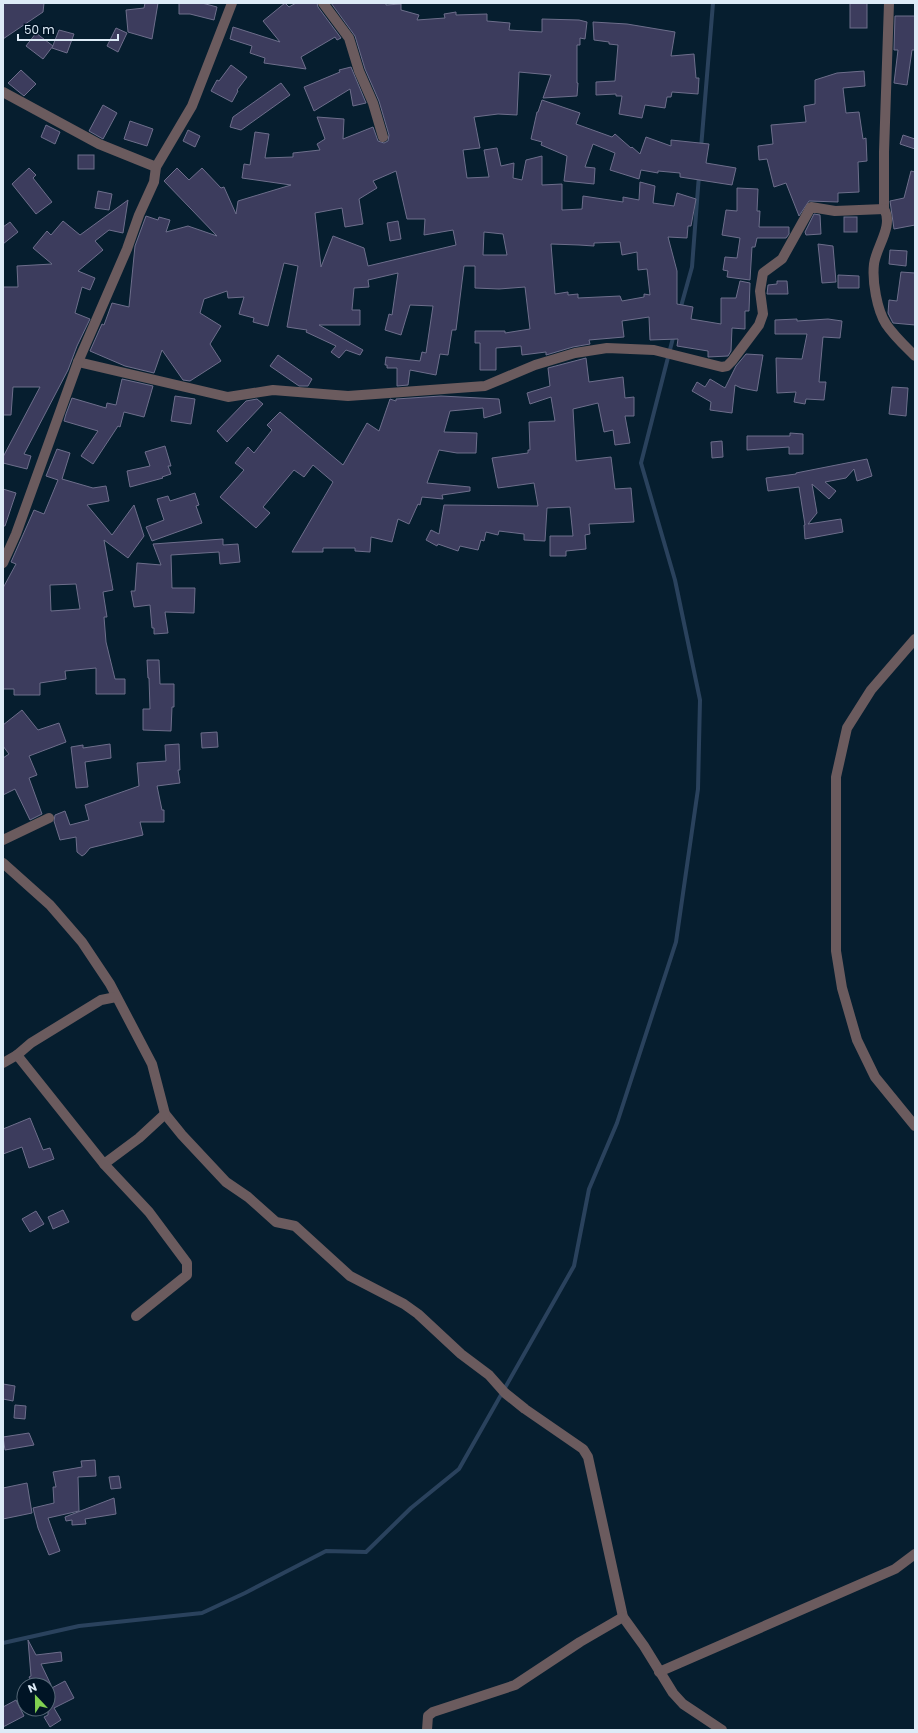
<svg xmlns="http://www.w3.org/2000/svg" width="918" height="1733" font-family="Poppins,sans-serif">
	<style>
		.lines { fill: none; stroke-linecap: round; stroke-linejoin: round }
		.stream { stroke: #2a425d; stroke-width: 4 }
		.building { fill: #3c3c5d; stroke: #6d6e8b; fill-rule: evenodd }
		.minor { stroke: #6b5b5e; stroke-width: 10 }
	</style>
	<rect width="100%" height="100%" fill="#061e2f"/>
	<g class="lines">
		<!-- stream -->
		<g class="stream">
			<polyline points="701,148 713,3"/>
			<polyline points="680,310 692,267 699,175"/>
			<polyline points="3,1643 79,1626 202,1613 245,1593 326,1551 366,1552 411,1508 459,1469 574,1266 589,1189 617,1123 676,942 698,789 700,700 675,580 641,463 674,334"/>
		</g>
	</g>
	<!-- building -->
	<g class="building">
		<polygon points="3,3 44,3 43,12 3,39"/>
		<polygon points="145,3 158,3 152,39 128,32 126,10 144,8"/>
		<polygon points="179,3 202,3 217,7 214,20 190,14 179,14"/>
		<polygon points="285,3 289,7 296,3 317,3 318,7 341,38 337,40 335,37 301,57 306,69 264,63 265,58 250,53 252,46 230,39 233,27 280,42 263,21"/>
		<path d="M331,3h55v2l15,-1v6l18,5 -2,5 28,-2 -1,-4 12,-2v3l31,-1v7l23,2 -1,7 33,2v-13l37,1 8,2 -2,17 -5,-1v7h-3v38h1l-1,13 -34,2 8,-23 -32,-3 -2,43 -19,-1 -24,3 6,31 -17,2 4,28 22,-1 -5,-27 13,-2 4,18 13,-3 -1,15 9,2 4,-20 16,-4v29l20,-1v26l20,-1 1,-13 40,6v-5l16,3 1,-18 15,4 -2,17 21,3 3,-13 19,6 -5,27h-3l-1,12 -19,-1 9,34v33l16,3 -2,12 30,5v-26h15l4,-17 10,2 -1,28h-4v18l-13,-1 -1,23 -3,5 -20,1v-6l-31,-5 1,-7 -28,1 -1,-23 -27,4 2,16 -35,3 1,4 -17,3 -27,8v-3l-24,3 -1,-9 -25,2v22h-16v-27h-5v-12h30v2l25,-4 -5,-42 -26,2 -24,-1v-22h-11l-8,64h-4l-4,25 -8,-1 -4,21 -26,-5 -2,15 -11,1v-18h-10v-3h-2l1,-8 34,4 2,-9 4,1 7,-47 -23,-1 -9,30 -16,-5 4,-16 3,1 6,-42 -30,7 1,7 -15,1 -2,22h8v15h-41l44,25 -3,5 -14,-5 -7,8 -8,-6 5,-6 -30,-14 1,-2 -20,-3 11,-61 -14,-3 -16,63 -15,-4 1,-4 -15,-4 5,-17 -16,1 -1,-7 -23,8 -4,14 21,13 -11,18 11,17 -31,20 -7,-1 -21,-30 -8,23 -29,-7 -35,-15 12,-27 2,1 8,-22 17,4 6,-61 11,-30 12,4 1,-3 11,3 -4,12 22,-6 29,10 -53,-55 13,-13 12,12 13,-12 19,20 3,-1 12,27 2,-13 53,-16 -49,-7 2,-14 6,1 5,-33 14,2 -4,24 28,-1v-4l27,-3 -3,-6 8,-5 -8,-22 27,2 -1,20 30,-12 5,14 6,2 4,-2 1,-6 -10,-34 -14,-32 -10,-33zM396,171l11,48h18l-1,16 29,-5 3,15 -88,21 -4,-18 -31,-12 -12,31 -6,-54 27,-5 3,19 18,-3 -4,-25 18,-11 -4,-7zM484,232l19,2 4,21h-24zM620,242l2,13 15,-3 1,18 9,-1 3,26 -6,-1v3l-22,4 -2,-5 -42,2v-4l-10,1v-3l-13,2 -4,-50 28,1 15,1v-3z"/>
		<rect x="850" y="3" width="17" height="25"/>
		<polygon points="895,16 915,16 915,50 912,50 907,85 894,83 898,50 894,50"/>
		<polygon points="593,22 627,24 675,32 671,56 694,54 696,78 699,78 698,94 672,92 671,97 667,97 665,108 645,105 642,118 619,114 622,96 616,96 616,94 596,95 596,82 615,81 618,45 609,44 609,42 594,40"/>
		<polygon points="116,28 127,33 118,52 107,46"/>
		<polygon points="59,30 74,34 67,53 52,48"/>
		<polygon points="36,33 53,46 43,59 26,46"/>
		<polygon points="231,65 247,77 237,90 238,91 232,102 211,91 217,80 219,81"/>
		<polygon points="351,67 366,103 353,106 350,89 314,111 304,87 340,72 339,70"/>
		<polygon points="21,70 36,84 24,96 8,83"/>
		<polygon points="864,71 865,86 843,88 846,113 859,112 863,139 866,138 867,161 858,162 859,192 838,193 838,202 809,201 799,216 786,183 774,187 767,159 759,160 758,146 773,144 771,125 806,122 804,106 815,104 815,80 837,73"/>
		<polygon points="281,83 290,95 241,130 230,127 233,117"/>
		<polygon points="542,100 580,113 576,124 612,137 615,134 631,148 632,147 640,154 646,137 671,146 671,140 709,144 706,163 736,168 732,185 680,177 680,173 658,171 658,173 641,170 639,179 610,170 615,153 593,144 585,167 595,168 594,184 564,181 567,156 541,145 542,142 531,139 537,112 538,112"/>
		<polygon points="103,105 117,113 103,139 89,131"/>
		<polygon points="130,121 153,129 147,146 124,139"/>
		<polygon points="46,125 60,132 55,144 41,137"/>
		<polygon points="188,130 200,136 195,147 183,141"/>
		<polygon points="903,135 915,139 915,149 900,144"/>
		<rect x="78" y="155" width="16" height="14"/>
		<polygon points="29,168 36,175 33,178 52,202 36,214 12,184"/>
		<polygon points="911,171 915,172 915,225 894,229 890,201 904,198"/>
		<polygon points="737,188 758,189 757,211 760,211 759,227 789,227 789,234 786,238 757,238 755,247 752,247 750,280 727,277 728,271 723,270 725,257 737,258 740,238 722,235 726,210 737,211"/>
		<polygon points="98,191 112,194 109,210 95,208"/>
		<polygon points="128,200 123,233 109,230 95,241 103,250 78,271 95,278 90,290 82,287 75,313 90,319 77,346 68,370 24,454 31,456 27,469 3,463 3,457 40,387 13,387 11,415 3,415 3,287 18,287 17,266 52,264 33,248 47,231 51,235 63,221 80,235"/>
		<polygon points="814,214 820,215 821,234 806,235 805,232"/>
		<rect x="844" y="217" width="13" height="15"/>
		<polygon points="398,221 401,239 390,241 387,223"/>
		<polygon points="10,222 18,232 3,244 3,227"/>
		<polygon points="818,244 833,246 836,282 822,283"/>
		<polygon points="890,250 907,251 906,266 889,264"/>
		<polygon points="901,272 915,273 915,325 893,323 888,313 889,300 897,301"/>
		<polygon points="838,275 859,276 859,288 838,288"/>
		<polygon points="777,281 787,281 788,294 767,294 768,285 777,284"/>
		<polygon points="797,319 797,321 828,319 842,321 840,338 823,337 819,382 826,382 824,400 806,399 805,404 794,402 796,392 777,393 776,358 802,359 807,334 775,334 775,320"/>
		<polygon points="746,354 763,355 757,391 741,388 735,385 732,413 710,410 711,402 692,391 697,382 705,387 710,379 725,388 736,366"/>
		<polygon points="278,355 312,379 308,386 299,386 270,366"/>
		<polygon points="586,358 589,382 623,377 625,398 634,397 634,416 625,416 630,443 615,445 613,430 604,432 598,403 573,409 576,461 611,457 615,489 631,488 634,522 589,524 590,534 585,535 586,549 566,551 566,556 550,556 550,536 573,536 570,507 547,508 545,541 524,540 524,534 499,531 498,535 486,532 484,541 481,540 478,550 460,546 458,551 438,544 437,546 426,540 431,530 439,534 444,505 538,506 534,483 498,488 492,458 528,453 528,450 530,450 529,422 555,421 551,397 530,404 527,393 550,386 548,368"/>
		<polygon points="122,379 153,386 144,417 124,412 120,427 118,426 93,464 81,456 98,431 64,421 66,414 72,398 106,408 107,403 116,405"/>
		<polygon points="892,387 908,388 906,416 889,414"/>
		<polygon points="175,396 195,399 191,424 171,421"/>
		<polygon points="441,396 499,399 501,413 484,418 483,408 450,411 444,432 477,433 476,453 457,453 439,450 427,483 470,487 470,491 442,495 443,499 422,497 420,505 418,504 409,524 398,519 392,542 371,537 370,552 355,551 355,548 323,548 323,552 292,552 333,482 313,465 304,477 294,470 263,507 270,513 256,528 220,497 244,470 235,463 248,447 254,453 272,430 267,425 280,412 343,465 367,423 379,431 390,399 396,401 396,399"/>
		<polygon points="257,399 263,404 227,442 217,431 246,401"/>
		<polygon points="790,433 803,434 803,454 789,454 789,447 747,450 747,436 790,436"/>
		<polygon points="722,441 723,457 712,458 711,442"/>
		<polygon points="165,446 171,466 168,466 171,474 162,477 163,478 130,487 127,471 150,466 145,452"/>
		<path d="M57,449l13,4 -8,26 31,9 13,-2 3,15 -22,4 25,30 22,-30 10,31 -16,22 -24,-18 9,50 -10,2 4,25h-3l2,25 9,37h10v15h-29v-26l-31,3 1,8 -26,4v12h-26v-6h-11v-101l13,-24 -5,-2 23,-52 10,4 14,-34 -12,-4zM76,584l4,25 -29,2 -1,-26z"/>
		<polygon points="867,459 872,476 857,481 854,469 846,478 825,482 836,491 829,499 812,484 817,513 808,524 841,519 843,532 805,539 804,525 805,525 799,487 768,491 766,478 796,474 796,473"/>
		<polygon points="3,489 16,493 5,526 3,526"/>
		<polygon points="195,493 199,505 196,506 202,523 152,541 146,527 164,520 157,499 168,496 170,501"/>
		<polygon points="223,539 223,545 238,544 240,562 220,564 219,552 171,555 172,588 195,588 194,613 165,612 168,633 154,634 154,628 152,628 150,605 134,607 131,591 135,591 137,563 161,565 153,544"/>
		<polygon points="147,660 159,660 160,684 174,684 174,707 172,707 171,731 143,730 143,709 150,709 149,678 148,678"/>
		<polygon points="22,710 38,730 59,723 66,742 29,756 37,775 29,778 42,814 30,820 15,789 3,795 3,758 9,754 3,746 3,725"/>
		<polygon points="217,732 218,747 202,748 201,733"/>
		<polygon points="110,744 111,758 85,762 88,787 76,788 71,747 83,745 83,748"/>
		<polygon points="179,744 180,770 178,770 180,783 157,786 162,810 164,810 164,822 140,822 143,835 90,848 85,854 82,856 77,852 76,837 60,840 54,821 55,815 65,811 70,825 89,820 85,805 139,786 137,763 166,761 165,745"/>
		<polygon points="30,1118 43,1150 50,1148 54,1159 29,1168 22,1147 3,1154 3,1129"/>
		<polygon points="63,1210 69,1222 53,1229 48,1217"/>
		<polygon points="36,1211 44,1224 30,1232 22,1219"/>
		<polygon points="3,1384 15,1386 13,1401 3,1399"/>
		<polygon points="15,1405 26,1406 25,1419 14,1418"/>
		<polygon points="29,1433 34,1445 5,1450 3,1437"/>
		<polygon points="95,1460 96,1476 78,1477 79,1511 48,1518 60,1551 49,1555 38,1528 33,1508 54,1503 53,1487 56,1487 53,1472 82,1467 81,1461"/>
		<polygon points="119,1476 121,1488 111,1489 109,1477"/>
		<polygon points="27,1483 32,1513 3,1519 3,1488"/>
		<polygon points="114,1498 116,1514 85,1519 86,1524 72,1525 72,1520 66,1521 65,1517"/>
		<polygon points="28,1640 36,1655 61,1652 62,1661 41,1664 51,1685 33,1685 29,1677 31,1676"/>
		<polygon points="65,1681 74,1698 54,1708 61,1720 50,1727 44,1717 48,1715 48,1690"/>
		<polygon points="16,1700 24,1716 3,1727 3,1707"/>
	</g>
	<g class="lines">
		<!-- minor -->
		<g class="minor">
			<polyline points="323,3 349,38 359,71 373,103 383,137"/>
			<path d="M889,3l-5,149v57c10,17 -8,38 -10,55 -2,17 3,46 12,60 8,12 19,22 29,32"/>
			<polyline points="3,92 99,144 156,167"/>
			<polyline points="78,362 228,397 273,390 348,396 485,386 535,365 575,353 607,348 654,350 722,367 727,366 732,361 759,325 763,314 760,291 763,273 782,259 811,207 835,211 884,209"/>
			<polyline points="3,563 16,534 78,362 127,249 139,215 154,182 156,167 192,106 232,3"/>
			<polyline points="915,639 871,690 847,728 836,777 836,951 842,988 857,1040 875,1077 915,1126"/>
			<polyline points="3,840 49,818"/>
			<polyline points="3,863 50,905 82,942 110,984 152,1064 165,1114 182,1135 226,1182 248,1197 276,1222 295,1226 350,1276 404,1304 418,1314 461,1354 489,1375 505,1393 525,1409 583,1449 588,1457 623,1617 644,1646 673,1693 683,1704 722,1730"/>
			<polyline points="17,1055 104,1164 139,1138 165,1114"/>
			<polyline points="3,1063 17,1055 31,1043 101,1000 116,997"/>
			<polyline points="104,1164 149,1212 187,1263 187,1275 136,1316"/>
			<polyline points="659,1672 895,1569 915,1554"/>
			<polyline points="427,1730 428,1716 433,1712 515,1685 580,1642 623,1617"/>
		</g>
	</g>
	<!-- border -->
	<rect width="918" height="1733" fill="none" stroke="#ddebf7" stroke-width="8"/>
	<!-- north arrow -->
	<g transform="translate(36 1697) rotate(338)"><circle r="19" fill="#001425" stroke="#586a79"/>
	<path d="M0-3L7 15L0 10L-7 15Z" fill="#81d051"/>
	<text y="-6" font-size="11" font-weight="bold" text-anchor="middle" fill="#ddebf7">N</text>
	</g>
	<!-- scale -->
	<path d="M18 34v6h100v-6" fill="none" stroke="#ddebf7" stroke-width="2"/>
	<text x="24" y="34" font-size="12" fill="#ddebf7" stroke="#001425" stroke-width="3" paint-order="stroke">50 m</text>
</svg>
